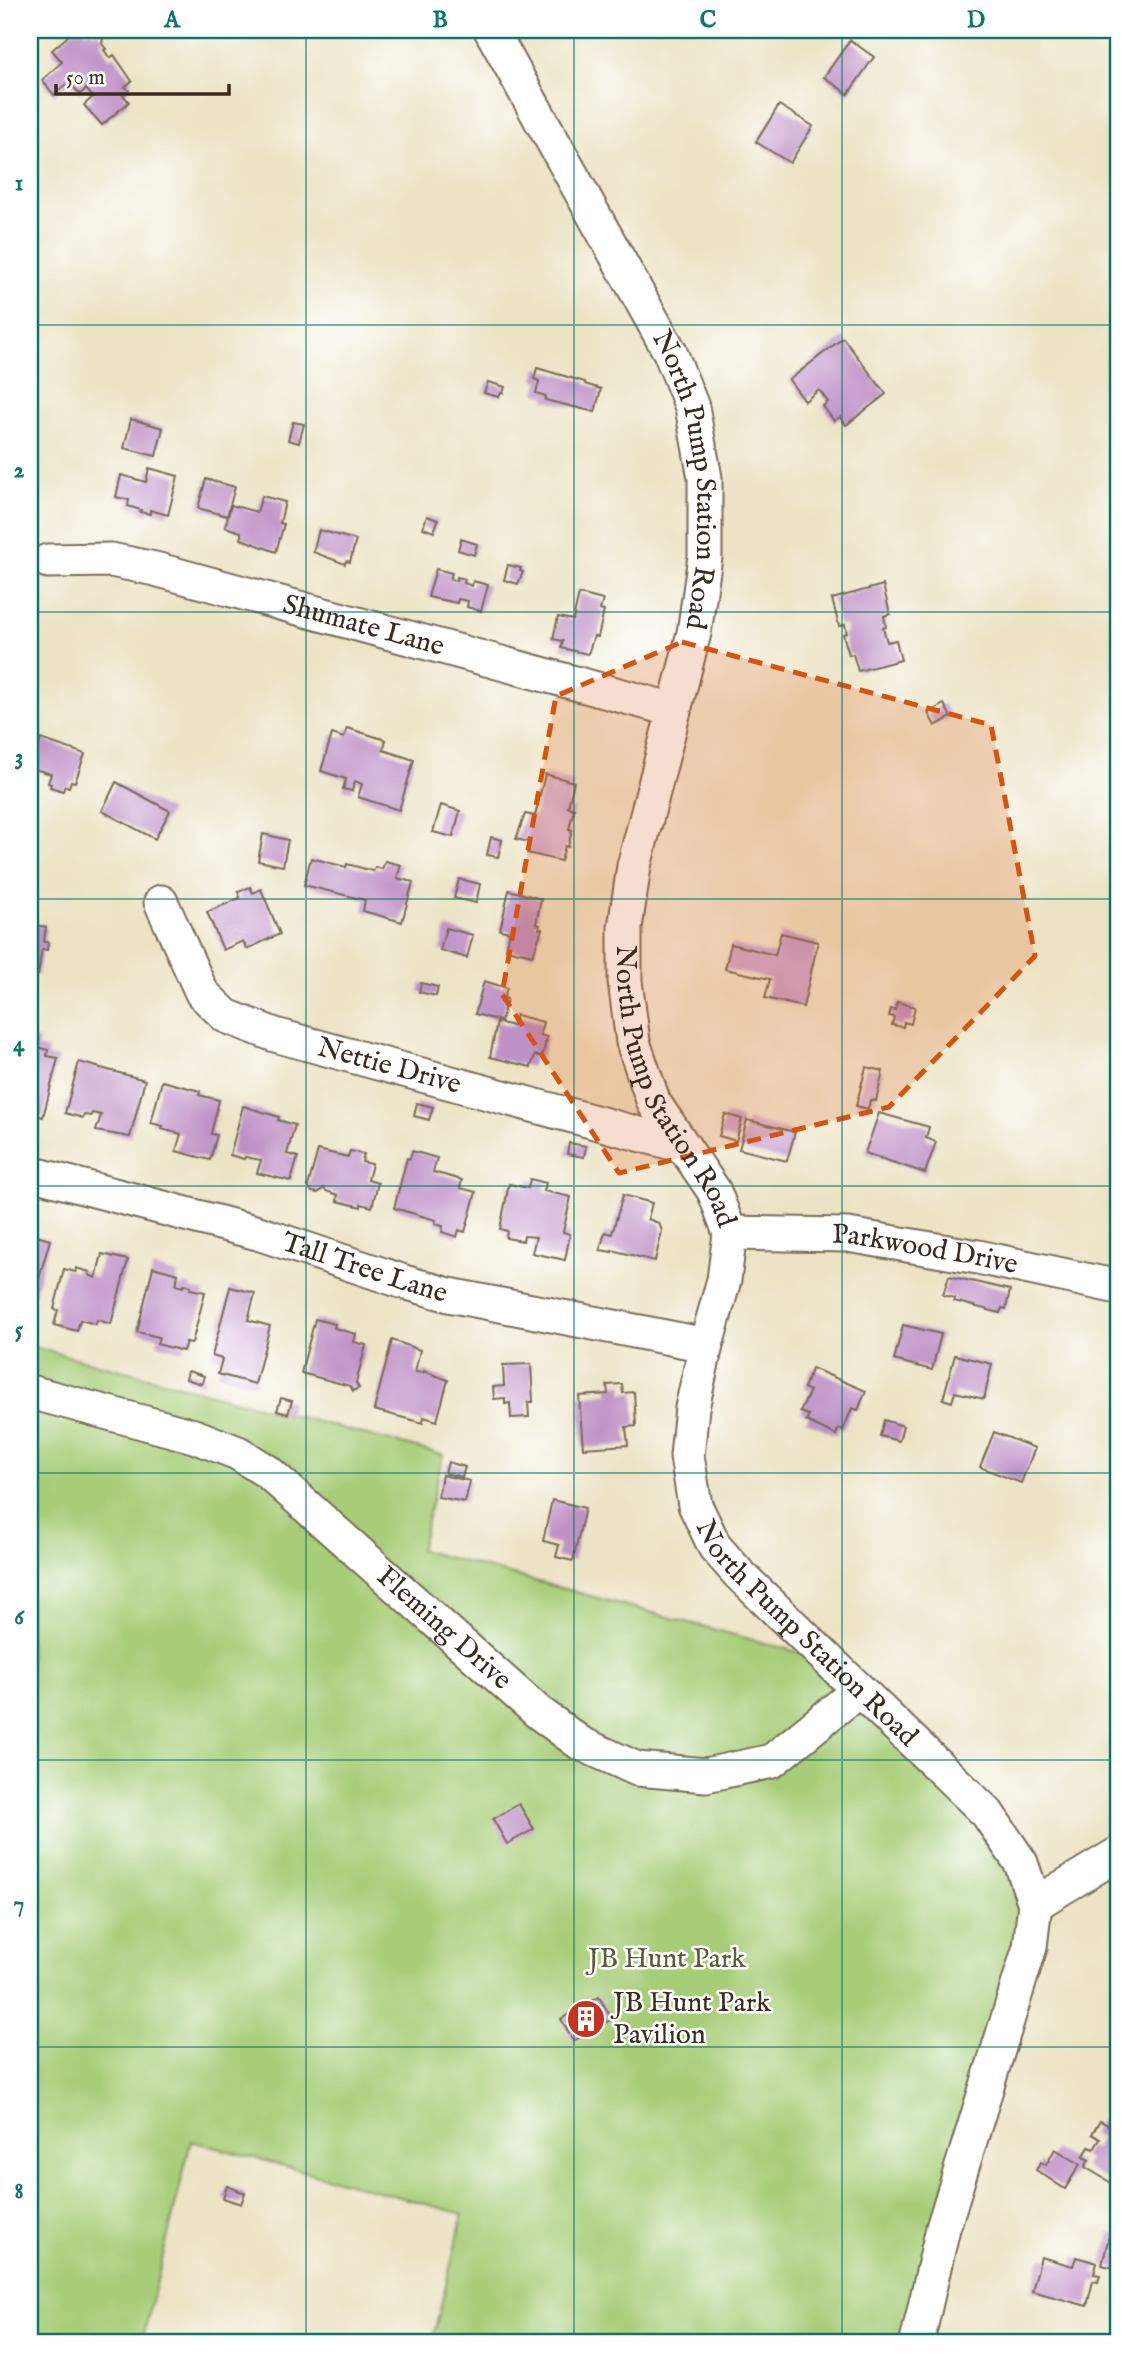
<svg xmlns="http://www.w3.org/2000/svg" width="1148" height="2372" font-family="'IM FELL English',serif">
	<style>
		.green { fill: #a7cd78; stroke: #717c4b; stroke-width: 2 }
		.building { fill: #bf92c7 }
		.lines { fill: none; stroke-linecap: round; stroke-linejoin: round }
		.minor-casing { stroke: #796b58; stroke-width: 37 }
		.minor { stroke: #fff; stroke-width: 33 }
		.marked { fill: #d7540e; fill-opacity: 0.2; stroke: #d7540e; stroke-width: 5; stroke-dasharray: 14 9; stroke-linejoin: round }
		.grid { fill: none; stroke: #0f766e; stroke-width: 2; stroke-opacity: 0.55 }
		.labels { text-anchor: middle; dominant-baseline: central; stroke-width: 5; stroke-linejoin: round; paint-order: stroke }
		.street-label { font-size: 28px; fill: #3b2a1e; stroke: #fff }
		.park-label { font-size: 28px; fill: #5b5b39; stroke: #fff }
		.poi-label { font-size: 28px; fill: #3b2a1e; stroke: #fff; text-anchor: start }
		.neatline { fill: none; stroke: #0f766e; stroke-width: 2.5 }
		.grid-label { font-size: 23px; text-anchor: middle; font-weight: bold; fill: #0f766e }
	</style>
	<rect width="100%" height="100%" fill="#fff"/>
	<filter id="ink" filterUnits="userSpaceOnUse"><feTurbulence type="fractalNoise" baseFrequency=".0143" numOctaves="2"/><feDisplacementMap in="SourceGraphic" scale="14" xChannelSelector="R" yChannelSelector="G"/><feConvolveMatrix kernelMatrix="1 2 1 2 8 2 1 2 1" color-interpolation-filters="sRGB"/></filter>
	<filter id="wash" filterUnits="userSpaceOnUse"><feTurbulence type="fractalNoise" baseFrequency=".00686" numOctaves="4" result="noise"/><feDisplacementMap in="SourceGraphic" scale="28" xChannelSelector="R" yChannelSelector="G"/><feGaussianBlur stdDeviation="1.57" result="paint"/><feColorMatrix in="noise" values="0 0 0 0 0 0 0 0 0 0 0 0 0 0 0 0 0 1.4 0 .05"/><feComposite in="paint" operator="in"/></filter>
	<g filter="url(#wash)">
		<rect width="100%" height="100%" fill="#ece3c5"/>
		<!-- green -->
		<polygon class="green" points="30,1346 443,1455 420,1550 827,1660 987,1813 1035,1904 917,2342 432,2342 463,2214 191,2141 142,2342 30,2342"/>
		<g id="blocks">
			<!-- building -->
			<g class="building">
				<polygon points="75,30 84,30 87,33 90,30 94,34 97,31 103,38 102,44 106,49 104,50 110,58 114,55 132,81 125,87 129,90 123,95 129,102 102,125 84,105 93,97 86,89 80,94 71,84 67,87 65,85 54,95 42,80 62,62 52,50"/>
				<polygon points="850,40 874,57 848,94 824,77"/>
				<polygon points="779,105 813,126 790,163 756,142"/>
				<polygon points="843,338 886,394 846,425 840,417 834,421 823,406 828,402 819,390 805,401 789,380"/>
				<polygon points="537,368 585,382 585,384 601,389 595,412 545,400 546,396 536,393 539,381 534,379"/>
				<polygon points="488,382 505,387 503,393 501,393 499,397 484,393"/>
				<polygon points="131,419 163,428 156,456 124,448"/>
				<polygon points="293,422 304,424 299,443 288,440"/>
				<polygon points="149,468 178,476 168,515 150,510 150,514 140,512 141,510 128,506 129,500 116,497 121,475 146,482"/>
				<polygon points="206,479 235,487 227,516 198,508"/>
				<polygon points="262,496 285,502 280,523 284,524 276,552 241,539 241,532 225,527 231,505 257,512"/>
				<polygon points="427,516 438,520 434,532 423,528"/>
				<polygon points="319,530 356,540 350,562 346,561 345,564 313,552"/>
				<polygon points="461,539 477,544 474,555 458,550"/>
				<polygon points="508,565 521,568 520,571 523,572 518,584 504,580"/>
				<polygon points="436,569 452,573 450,579 456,581 457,577 465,579 464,583 472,586 473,581 488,585 481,611 467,607 468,601 458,599 457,603 428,597"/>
				<polygon points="883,585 890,614 884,616 886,627 883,628 887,642 896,640 901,660 858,671 853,654 849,655 843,634 847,633 845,625 839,626 832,599"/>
				<polygon points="579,594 603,600 600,610 604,611 598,637 594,636 588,654 561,648 563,641 553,639 558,617 573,620"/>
				<polygon points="944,704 951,717 935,726 928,713"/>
				<polygon points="347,728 386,740 383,750 414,760 399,810 358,797 362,784 355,781 352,791 343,789 346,779 321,771 332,734 344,738"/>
				<polygon points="41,739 85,754 75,782 71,781 69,787 65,786 63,791 50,787 51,784 48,783 51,774 31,768"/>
				<polygon points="545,774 574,782 568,807 574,809 569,829 572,830 568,847 565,846 561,861 527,853 529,842 516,839 525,814 535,816"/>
				<polygon points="116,782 170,811 155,839 102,811"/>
				<polygon points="441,805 460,811 453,837 433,832"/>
				<polygon points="263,834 288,840 283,866 258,861"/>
				<polygon points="491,837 502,840 498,857 487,855"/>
				<polygon points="311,858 346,867 347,864 373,871 375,867 382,869 385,861 401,865 397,878 413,882 402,922 363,911 365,900 304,885"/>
				<polygon points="459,879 480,884 476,903 454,898"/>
				<polygon points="250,887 253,893 261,889 280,934 247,949 243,941 223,950 207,912 240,898 238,892"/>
				<polygon points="509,890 541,899 536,924 540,925 539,929 542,929 533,955 506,949 510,932 500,930"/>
				<polygon points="30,924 46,927 44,942 48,942 47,950 42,949 38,975 30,974"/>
				<polygon points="446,928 473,935 467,958 440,950"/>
				<polygon points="781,933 818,942 803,1007 765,998 770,979 725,969 731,944 775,955"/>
				<polygon points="484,981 507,988 504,998 507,999 501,1021 475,1014"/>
				<polygon points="421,983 438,987 436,996 419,992"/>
				<polygon points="897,1002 915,1007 911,1024 904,1022 903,1027 892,1025 894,1017 889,1016 891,1009 895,1010"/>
				<polygon points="516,1015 543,1022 540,1035 547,1037 542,1057 535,1055 531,1067 490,1057 497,1022 513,1026"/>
				<polygon points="30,1038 39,1040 37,1047 48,1050 47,1056 58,1058 43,1117 30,1114"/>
				<polygon points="79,1062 145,1080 130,1137 96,1131 101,1115 92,1113 91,1116 84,1115 83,1118 65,1113"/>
				<polygon points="866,1067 883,1071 876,1101 870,1100 868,1109 856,1106"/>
				<polygon points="162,1081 200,1091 199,1095 219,1100 211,1134 217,1135 210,1160 176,1151 181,1134 162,1129 163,1126 151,1123"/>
				<polygon points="417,1103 433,1107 429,1120 414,1116"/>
				<polygon points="243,1106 273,1115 279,1117 278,1120 295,1125 287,1154 298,1157 291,1181 257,1173 261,1160 245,1157 244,1159 230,1155"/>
				<polygon points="879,1113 929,1127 926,1138 936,1142 925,1173 865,1153"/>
				<polygon points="725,1114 742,1119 736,1141 719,1136"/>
				<polygon points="747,1120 795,1132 787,1161 739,1149"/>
				<polygon points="569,1143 586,1146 584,1157 567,1154"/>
				<polygon points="318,1150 348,1157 350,1151 364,1154 362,1162 372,1164 368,1180 378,1183 372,1207 361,1204 361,1207 337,1201 338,1195 326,1191 324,1188 318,1193 312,1192 308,1186"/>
				<polygon points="412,1151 437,1158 433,1172 462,1180 460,1188 476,1192 465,1232 459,1230 457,1237 442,1232 443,1226 435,1224 436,1220 394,1208 407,1158 410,1159"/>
				<polygon points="530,1179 546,1183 544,1191 571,1197 563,1232 570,1234 565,1260 532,1253 536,1237 524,1236 523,1241 506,1238 507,1231 500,1229 509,1184 528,1188"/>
				<polygon points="623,1195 652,1203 648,1219 659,1223 662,1231 655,1261 612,1250 612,1252 600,1250 605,1232 612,1234"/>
				<polygon points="30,1234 50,1240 34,1296 30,1295"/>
				<polygon points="102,1254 128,1260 111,1324 97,1320 96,1324 80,1320 77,1331 54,1325 58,1310 54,1309 64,1269 76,1272 76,1268 90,1272 89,1275 96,1278"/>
				<polygon points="153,1267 178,1274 176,1285 183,1287 184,1284 191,1286 190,1289 205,1292 192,1343 186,1342 183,1351 157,1344 159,1337 137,1332"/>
				<polygon points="949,1276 1010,1290 1006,1309 1002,1308 1000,1313 954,1301 955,1298 943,1295"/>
				<polygon points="230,1287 255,1293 248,1320 270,1326 255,1384 218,1374 222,1359 212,1356"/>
				<polygon points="315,1319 335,1324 334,1328 356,1334 354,1342 366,1345 356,1383 359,1388 353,1391 350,1386 301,1373"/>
				<polygon points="903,1325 941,1334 932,1370 894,1360"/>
				<polygon points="392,1340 420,1350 415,1372 423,1373 424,1371 448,1380 437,1421 424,1417 423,1423 374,1410"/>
				<polygon points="955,1355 992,1364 984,1399 955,1392 952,1402 943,1399"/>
				<polygon points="531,1364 533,1402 528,1402 529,1417 511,1418 510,1403 505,1404 505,1398 494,1399 493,1387 504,1386 503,1365"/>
				<polygon points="812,1368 866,1391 858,1410 852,1408 843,1430 839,1428 836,1435 806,1421 809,1415 800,1412 810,1391 804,1388"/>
				<polygon points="188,1371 204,1376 202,1384 186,1379"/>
				<polygon points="622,1384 623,1393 634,1392 636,1426 626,1427 628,1445 583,1448 579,1396 608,1394 607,1385"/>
				<polygon points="281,1398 292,1401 288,1414 277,1411"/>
				<polygon points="884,1420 903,1426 899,1441 880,1436"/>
				<polygon points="994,1432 1035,1448 1021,1483 980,1467"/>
				<polygon points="448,1462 465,1467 462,1477 445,1473"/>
				<polygon points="442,1475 470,1481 465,1502 438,1497"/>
				<polygon points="552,1500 585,1508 573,1561 556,1557 559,1545 543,1541"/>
				<polygon points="519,1804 534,1829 507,1844 493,1819"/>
				<polygon points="599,1997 612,2019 573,2041 561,2019"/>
				<polygon points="1100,2121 1118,2130 1118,2187 1085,2167 1089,2160 1083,2157 1089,2147 1094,2149 1100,2139 1092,2134"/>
				<polygon points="1055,2149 1080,2164 1065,2189 1036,2170 1041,2162 1046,2165"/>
				<polygon points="227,2186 245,2193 241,2204 223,2198"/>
				<polygon points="1110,2232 1118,2235 1118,2269 1102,2265"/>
				<polygon points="1041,2257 1073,2266 1076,2257 1097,2263 1094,2274 1100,2275 1098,2282 1093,2281 1087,2306 1032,2291"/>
			</g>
		</g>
	</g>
	<g filter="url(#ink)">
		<use href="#blocks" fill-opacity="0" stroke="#796b58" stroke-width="2"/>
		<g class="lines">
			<defs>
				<g id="minor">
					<path id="s1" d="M491,30l179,322 22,55 13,71v79l-11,76 -60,233 -9,62v53l8,61 21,61 60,88 16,42 -6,47 -18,65 -14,63 -5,48 8,49 20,42 24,27 248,239 34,50 14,41 -5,43 -87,281 -26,114"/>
					<path id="s2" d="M48,561l63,-1 44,9 519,141"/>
					<path id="s3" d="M161,902l41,91 24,23 49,19 408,111"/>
					<path id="s4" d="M30,1173l228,60 146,49 45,13 257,50"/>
					<path id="s5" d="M730,1233l118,2 130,22 140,30"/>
					<path id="s6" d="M30,1392l164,44 44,17 30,19 270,240 42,31 57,26 69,6 66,-14 87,-71"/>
					<polyline points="1035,1904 1118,1854"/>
				</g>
			</defs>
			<!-- minor casing -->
			<use href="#minor" class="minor-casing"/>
			<!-- minor -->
			<use href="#minor" class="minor"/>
		</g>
	</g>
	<!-- marked area -->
	<path class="marked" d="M682,642l309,83 44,231 -146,151 -270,66 -117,-179 54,-298z"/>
	<!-- grid -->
	<path class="grid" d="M306,30v2312M574,30v2312M842,30v2312M30,325h1088M30,612h1088M30,899h1088M30,1186h1088M30,1473h1088M30,1760h1088M30,2047h1088"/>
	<!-- icons -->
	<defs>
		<symbol id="building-disc" viewBox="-11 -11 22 22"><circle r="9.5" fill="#c8321e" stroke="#fff"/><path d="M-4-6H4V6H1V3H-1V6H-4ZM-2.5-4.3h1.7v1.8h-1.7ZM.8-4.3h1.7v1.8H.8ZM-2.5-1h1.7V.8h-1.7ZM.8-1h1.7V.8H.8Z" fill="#fff"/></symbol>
	</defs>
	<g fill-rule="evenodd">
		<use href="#building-disc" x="564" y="1997" width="44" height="44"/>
	</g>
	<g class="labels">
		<!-- street labels -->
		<g class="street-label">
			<text stroke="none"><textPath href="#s1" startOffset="499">North Pump Station Road</textPath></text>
			<text stroke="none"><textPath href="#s2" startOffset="324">Shumate Lane</textPath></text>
			<text stroke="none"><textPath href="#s3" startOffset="304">Nettie Drive</textPath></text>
			<text stroke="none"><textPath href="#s1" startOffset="1129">North Pump Station Road</textPath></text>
			<text stroke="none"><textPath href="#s5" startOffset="196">Parkwood Drive</textPath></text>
			<text stroke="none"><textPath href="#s4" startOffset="348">Tall Tree Lane</textPath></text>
			<text stroke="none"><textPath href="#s6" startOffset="488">Fleming Drive</textPath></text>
			<text stroke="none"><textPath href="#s1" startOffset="1738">North Pump Station Road</textPath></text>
		</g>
		<!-- park labels -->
		<g class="park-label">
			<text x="667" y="1959">JB Hunt Park</text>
		</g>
		<!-- poi labels -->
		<g class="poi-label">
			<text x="613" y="2003">JB Hunt Park<tspan x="613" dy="32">Pavilion</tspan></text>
		</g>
	</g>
	<!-- margin -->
	<rect width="1148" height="2372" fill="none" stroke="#fff" stroke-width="77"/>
	<!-- scale -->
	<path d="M56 84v10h173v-10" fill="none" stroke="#3b2a1e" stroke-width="3.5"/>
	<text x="66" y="84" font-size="21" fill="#3b2a1e" stroke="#ffffff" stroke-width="5" paint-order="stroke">50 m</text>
	<rect x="38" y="38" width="1072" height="2296" class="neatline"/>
	<g class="grid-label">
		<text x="172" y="27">A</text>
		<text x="440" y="27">B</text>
		<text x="708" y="27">C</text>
		<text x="976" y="27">D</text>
		<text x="19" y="190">1</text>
		<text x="19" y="477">2</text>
		<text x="19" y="764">3</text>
		<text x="19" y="1051">4</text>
		<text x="19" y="1337">5</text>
		<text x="19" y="1624">6</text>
		<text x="19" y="1911">7</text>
		<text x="19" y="2198">8</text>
	</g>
</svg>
